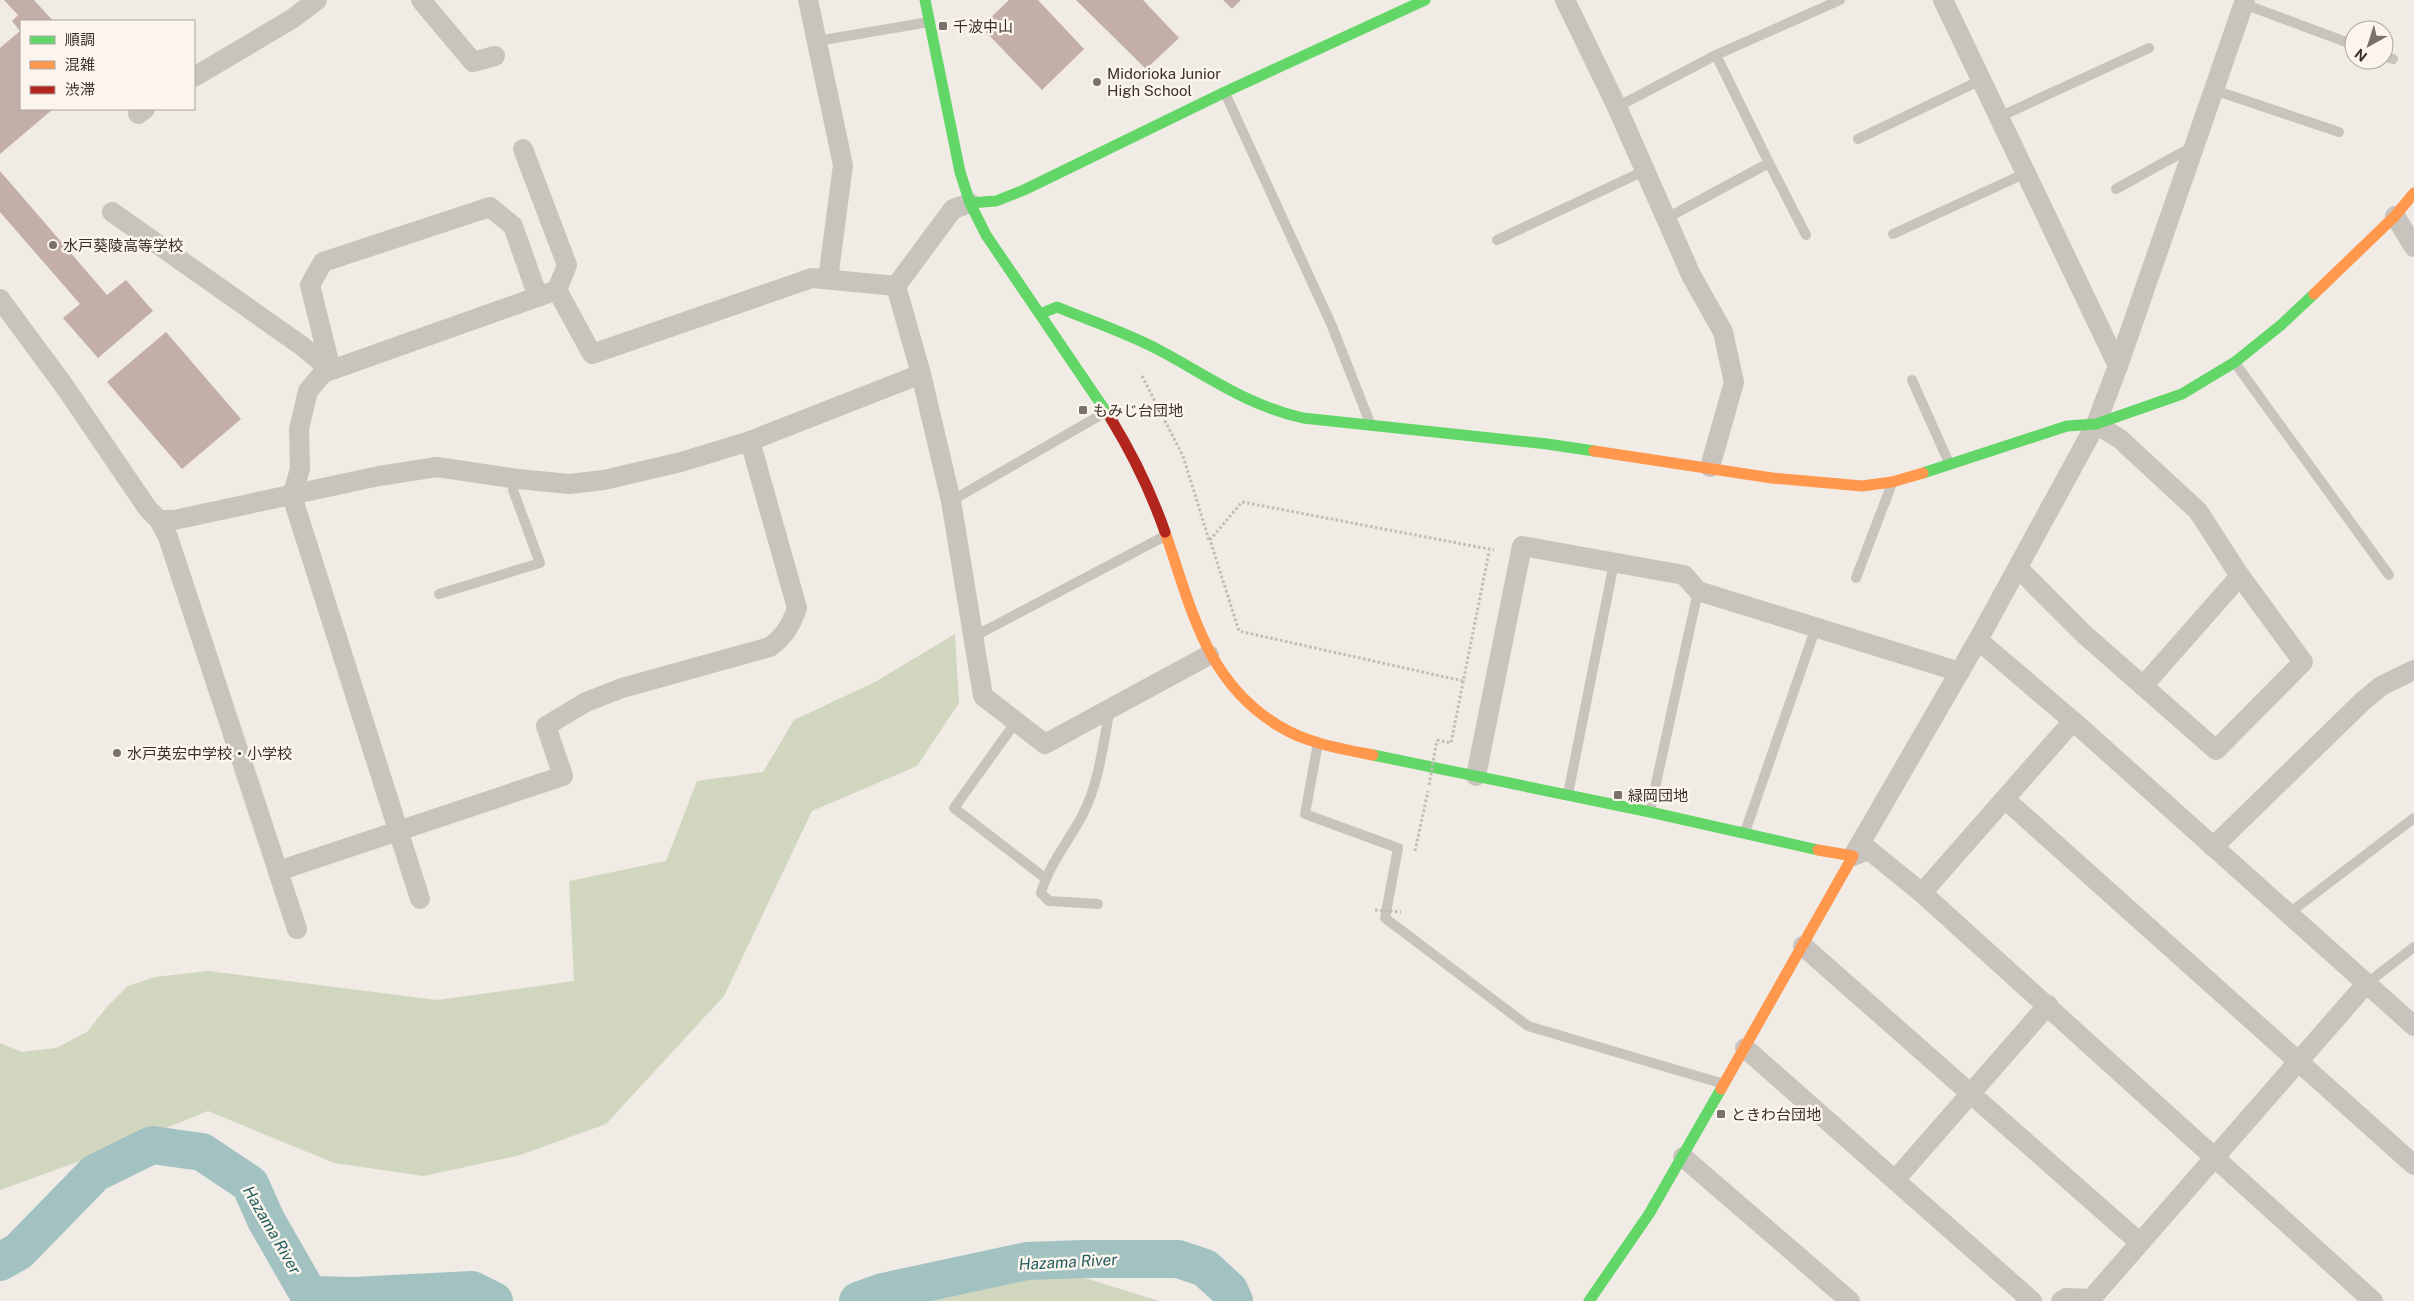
<svg xmlns="http://www.w3.org/2000/svg" width="2414" height="1301" font-family="'Public Sans','Noto Sans JP',sans-serif">
	<style>
		.green { fill: #d1d6bf }
		.lines { fill: none; stroke-linecap: round; stroke-linejoin: round }
		.river { stroke: #a1c2c1; stroke-width: 38 }
		.building { fill: #c3afa7 }
		.path { stroke: #c2bbb6; stroke-width: 3; stroke-dasharray: 2.5 2.5; stroke-linecap: butt }
		.lane { stroke: #c9c3be; stroke-width: 10 }
		.street { stroke: #c9c3be; stroke-width: 20 }
		.fast { stroke: #63d668; stroke-width: 11 }
		.slow { stroke: #ff974d; stroke-width: 11 }
		.jam { stroke: #b3261e; stroke-width: 11 }
		.path-bridge { stroke: #c2bbb6; stroke-width: 3; stroke-dasharray: 2.5 2.5; stroke-linecap: butt }
		.poi-dot { fill: #7a716c; stroke: #fbf5ee; stroke-width: 2 }
		.labels { text-anchor: middle; dominant-baseline: central; stroke-width: 5; stroke-linejoin: round; paint-order: stroke }
		.poi-label { font-size: 15px; fill: #3b302b; stroke: #fbf5ee; text-anchor: start }
		.water-label { font-size: 16px; font-style: italic; fill: #1f5a5e; stroke: #fbf5ee }
	</style>
	<rect width="100%" height="100%" fill="#f0ebe5"/>
	<!-- green -->
	<g class="green">
		<polygon points="955,634 959,703 917,766 812,811 724,996 606,1124 520,1155 424,1176 334,1163 208,1111 124,1145 0,1190 0,1043 22,1052 56,1048 87,1032 106,1008 128,986 155,977 208,971 437,1000 574,981 569,881 666,861 697,781 763,772 794,720 875,682"/>
		<polygon points="1053,1268 1159,1301 928,1301"/>
	</g>
	<g class="lines">
		<!-- river -->
		<g class="river">
			<polyline points="0,1262 19,1251 95,1173 152,1145 202,1152 250,1184 266,1220 309,1295 354,1296 472,1290 494,1301"/>
			<polyline points="858,1301 883,1292 1027,1261 1084,1259 1178,1259 1205,1268 1229,1290 1234,1301"/>
		</g>
	</g>
	<!-- building -->
	<g class="building">
		<polygon points="4,0 34,0 53,21 21,21 21,109 53,109 0,154 0,48 20,31 12,21 18,15"/>
		<polygon points="1009,0 1038,0 1084,49 1042,90 981,27"/>
		<polygon points="1076,0 1143,0 1179,38 1146,69"/>
		<polygon points="1223,0 1241,0 1232,9"/>
		<polygon points="0,171 107,295 126,280 153,311 98,358 63,318 80,304 0,212"/>
		<polygon points="166,332 241,419 182,469 107,382"/>
	</g>
	<g class="lines">
		<!-- path -->
		<g class="path">
			<polyline points="1142,376 1183,456 1209,540"/>
			<polyline points="1463,681 1239,631 1210,540 1242,502 1494,550"/>
			<polyline points="1437,740 1451,743 1489,552"/>
			<polyline points="1415,851 1428,791"/>
		</g>
		<!-- lane -->
		<g class="lane">
			<polyline points="2244,4 2354,45"/>
			<polyline points="817,41 929,22"/>
			<polyline points="2384,56 2393,59"/>
			<polyline points="2214,90 2339,132"/>
			<polyline points="1225,93 1332,326 1370,423"/>
			<polyline points="1617,107 1716,55 1840,0"/>
			<polyline points="1999,117 2149,48"/>
			<polyline points="1858,139 1981,80"/>
			<polyline points="1769,163 1806,235"/>
			<polyline points="2116,189 2192,147"/>
			<polyline points="1665,219 1769,163 1716,55"/>
			<polyline points="1893,234 2026,173"/>
			<polyline points="1497,240 1644,171"/>
			<polyline points="2235,363 2389,575"/>
			<polyline points="1912,380 1950,465"/>
			<polyline points="951,501 1106,412"/>
			<polyline points="1856,578 1891,486"/>
			<polyline points="439,594 540,563 513,490 518,479"/>
			<polyline points="973,637 1165,536"/>
			<polyline points="1015,723 954,808 1045,878"/>
			<polyline points="1318,743 1305,814 1398,848 1385,918 1528,1026 1724,1084"/>
			<polyline points="1568,794 1614,563"/>
			<polyline points="1650,811 1698,591"/>
			<polyline points="1745,832 1816,627"/>
			<path d="M1098,904l-49,-3 -8,-8c8,-29 28,-52 42,-79 16,-31 20,-70 27,-105"/>
			<polyline points="2288,914 2414,818"/>
			<polyline points="2366,984 2414,947"/>
		</g>
		<!-- street -->
		<g class="street">
			<polyline points="421,0 473,62 495,56"/>
			<polyline points="808,0 843,165 828,279"/>
			<polyline points="1565,0 1617,107 1691,275 1723,332 1734,382 1710,467"/>
			<polyline points="1943,0 2118,366"/>
			<polyline points="194,77 292,19 317,0"/>
			<polyline points="138,114 145,109"/>
			<polyline points="112,212 302,346 331,370 310,285 323,262 490,207 513,226 538,297"/>
			<polyline points="2395,216 2414,247"/>
			<polyline points="557,290 592,354 812,278 896,286"/>
			<polyline points="0,299 65,387 148,509 159,520 174,520 379,476 437,467 518,479 569,484 604,480 681,462 750,441 921,374 896,286 953,209 970,203"/>
			<polyline points="921,374 951,501 983,696 1045,744 1209,655"/>
			<polyline points="159,520 168,537 297,929"/>
			<polyline points="2018,568 2085,635 2216,750 2303,662 2240,576 2198,511 2120,439 2096,424"/>
			<polyline points="1978,640 2073,721 2414,1026"/>
			<polyline points="2143,686 2240,576"/>
			<polyline points="1476,776 1522,546 1684,575 1698,591 1960,672"/>
			<polyline points="2006,800 2414,1165"/>
			<polyline points="2213,847 2363,701 2381,686 2414,670"/>
			<polyline points="1853,856 1978,640 2096,424 2118,366 2245,0"/>
			<polyline points="1853,856 1869,850 1922,893 2373,1301"/>
			<path d="M278,871l285,-95 -17,-50 40,-24 36,-14 148,-41c15,-11 21,-22 27,-39l-47,-167"/>
			<polyline points="1922,893 2073,721"/>
			<polyline points="420,899 292,496 300,469 299,429 308,391 323,373 557,290 567,265 523,149"/>
			<polyline points="1803,946 2139,1242"/>
			<polyline points="1745,1048 2032,1301"/>
			<polyline points="1683,1157 1850,1301"/>
			<polyline points="1895,1180 2048,1005"/>
			<polyline points="2061,1301 2066,1298 2091,1299 2366,984"/>
		</g>
		<!-- fast -->
		<g class="fast">
			<polyline points="925,0 960,172 970,203 986,235 1111,419"/>
			<polyline points="970,203 996,201 1024,190 1225,92 1425,0"/>
			<path d="M1040,314l17,-7c34,14 70,26 102,43 49,26 89,56 144,68l244,26 47,7"/>
			<polyline points="1923,473 2067,426 2096,424 2182,394 2235,362 2281,325 2314,294"/>
			<polyline points="1373,755 1650,812 1818,850"/>
			<polyline points="1589,1301 1649,1214 1721,1089"/>
		</g>
		<!-- slow -->
		<g class="slow">
			<polyline points="2314,294 2395,216 2414,193"/>
			<polyline points="1594,451 1772,478 1862,486 1892,482 1923,473"/>
			<path d="M1165,532c26,74 40,150 114,194 27,17 63,23 94,29"/>
			<polyline points="1721,1089 1853,856 1818,850"/>
		</g>
		<!-- jam -->
		<path class="jam" d="M1111,419c22,36 40,73 54,113"/>
		<!-- path-bridge -->
		<g class="path-bridge">
			<polyline points="1429,785 1437,740"/>
			<polyline points="1375,910 1401,912"/>
		</g>
	</g>
	<!-- markers -->
	<g class="poi-dot">
		<rect x="938" y="21" width="10" height="10" rx="2.5"/>
		<circle cx="1097" cy="82" r="5"/>
		<circle cx="53" cy="245" r="5"/>
		<rect x="1078" y="405" width="10" height="10" rx="2.5"/>
		<circle cx="117" cy="753" r="5"/>
		<rect x="1613" y="790" width="10" height="10" rx="2.5"/>
		<rect x="1716" y="1109" width="10" height="10" rx="2.5"/>
	</g>
	<g class="labels">
		<!-- poi labels -->
		<g class="poi-label">
			<text x="953" y="26">千波中山</text>
			<text x="1107" y="73">Midorioka Junior<tspan x="1107" dy="17">High School</tspan></text>
			<text x="63" y="245">水戸葵陵高等学校</text>
			<text x="1093" y="410">もみじ台団地</text>
			<text x="127" y="753">水戸英宏中学校・小学校</text>
			<text x="1628" y="795">緑岡団地</text>
			<text x="1731" y="1114">ときわ台団地</text>
		</g>
		<!-- water labels -->
		<g class="water-label">
			<text transform="translate(272 1230) rotate(60)">Hazama River</text>
			<text transform="translate(1068 1262) rotate(-3)">Hazama River</text>
		</g>
	</g>
	<!-- legend -->
	<rect x="20" y="20" width="175" height="90" fill="#fbf5ee" stroke="#aea6a0"/>
	<rect x="30" y="36" width="25" height="8" fill="#63d668" stroke="#aea6a0"/>
	<text x="65" y="45" font-size="15" fill="#3b302b">順調</text>
	<rect x="30" y="61" width="25" height="8" fill="#ff974d" stroke="#aea6a0"/>
	<text x="65" y="70" font-size="15" fill="#3b302b">混雑</text>
	<rect x="30" y="86" width="25" height="8" fill="#b3261e" stroke="#aea6a0"/>
	<text x="65" y="95" font-size="15" fill="#3b302b">渋滞</text>
	<!-- north arrow -->
	<g transform="translate(2369 45) rotate(219)"><circle r="24" fill="#fbf5ee" stroke="#aea6a0"/>
	<path d="M0-4L9 19L0 12L-9 19Z" fill="#7a716c"/>
	<text y="-8" font-size="14" font-weight="bold" text-anchor="middle" fill="#3b302b">N</text>
	</g>
</svg>
